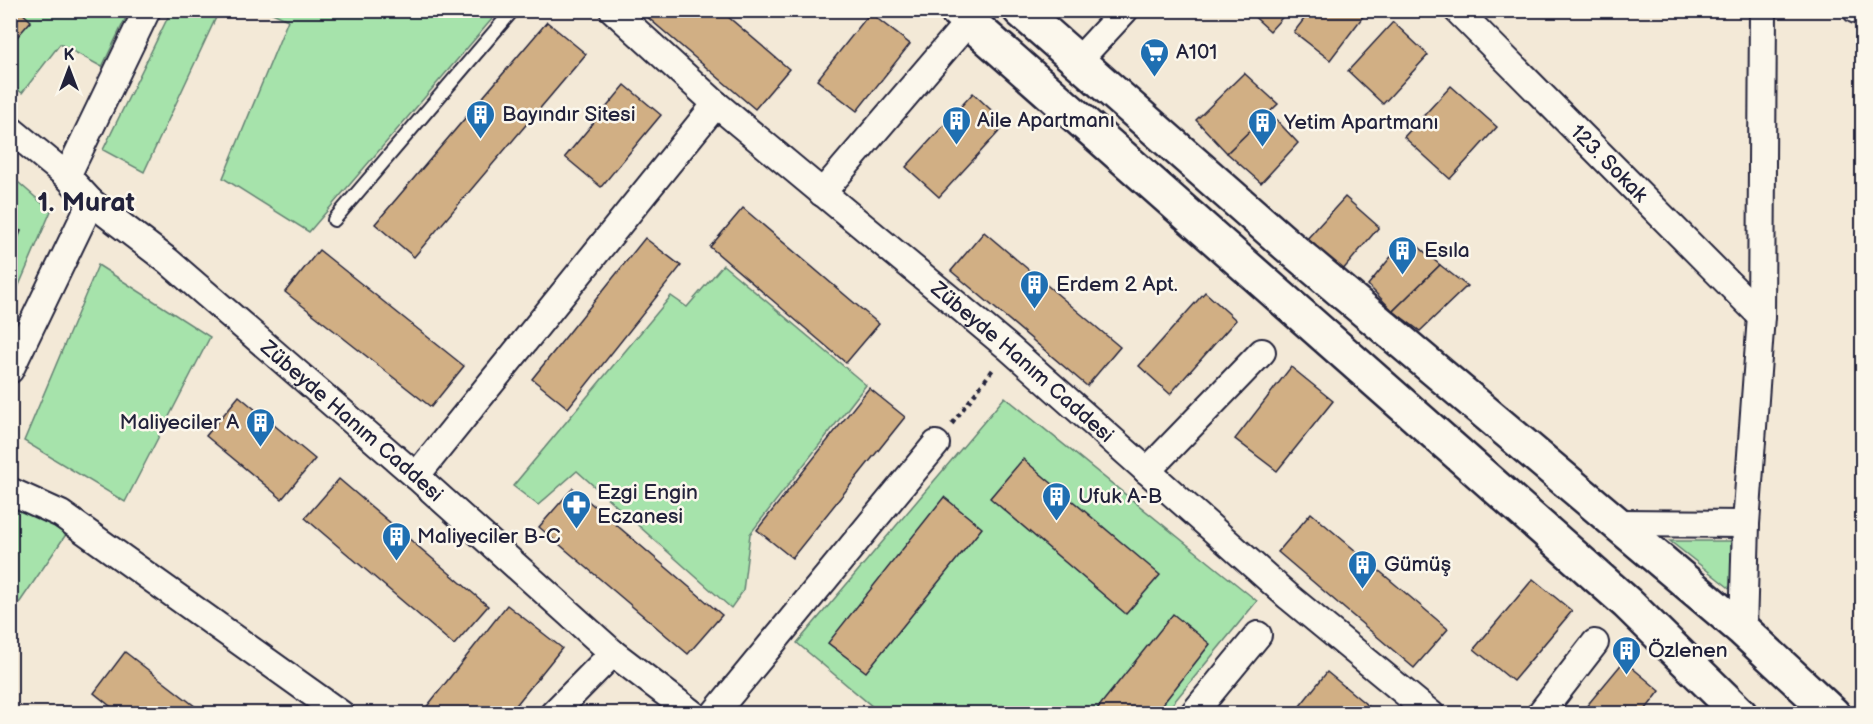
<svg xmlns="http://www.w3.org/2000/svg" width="1873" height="724" font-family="'Balsamiq Sans',sans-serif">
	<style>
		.green { fill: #a6e3ab; stroke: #648273; stroke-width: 1.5 }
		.building { fill: #d1af84; stroke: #22223b; stroke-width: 1.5 }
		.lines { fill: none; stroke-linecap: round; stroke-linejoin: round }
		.lane-casing { stroke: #22223b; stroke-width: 16 }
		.street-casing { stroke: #22223b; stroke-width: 30 }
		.secondary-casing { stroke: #22223b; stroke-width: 38 }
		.path { stroke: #22223b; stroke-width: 4; stroke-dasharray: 4.5 4.5; stroke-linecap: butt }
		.lane { stroke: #fbf7ec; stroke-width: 12 }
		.street { stroke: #fbf7ec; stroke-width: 26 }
		.secondary { stroke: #fbf7ec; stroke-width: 33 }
		.labels { text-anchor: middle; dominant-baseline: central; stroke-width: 5; stroke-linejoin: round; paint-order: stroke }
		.poi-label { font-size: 21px; fill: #22223b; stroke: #fbf7ec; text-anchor: start }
		.street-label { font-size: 21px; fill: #22223b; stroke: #fbf7ec }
		.district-label { font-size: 27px; font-weight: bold; fill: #22223b; stroke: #fbf7ec }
	</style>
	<rect width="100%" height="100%" fill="#f3e9d7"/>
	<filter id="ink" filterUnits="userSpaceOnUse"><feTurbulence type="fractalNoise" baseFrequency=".0167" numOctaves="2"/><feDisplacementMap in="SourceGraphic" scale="12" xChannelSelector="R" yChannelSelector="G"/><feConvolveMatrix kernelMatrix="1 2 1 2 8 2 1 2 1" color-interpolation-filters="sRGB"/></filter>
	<g filter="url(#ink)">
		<!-- green -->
		<g class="green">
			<polygon points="10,11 129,11 102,67 60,44 22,93 11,84"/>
			<polygon points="171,11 219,11 144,172 103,150"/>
			<polygon points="268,11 499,11 309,232 223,178 288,20"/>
			<polygon points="11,176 51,211 11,304"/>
			<polygon points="98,265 210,337 125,502 24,441"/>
			<polygon points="723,265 866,385 750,534 743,591 731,608 577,471 538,505 513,486 671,296 687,307"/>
			<polygon points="1005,397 1257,601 1165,713 871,713 874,708 797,643"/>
			<polygon points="11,505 67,533 11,615"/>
			<polygon points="1670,541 1731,541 1733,591"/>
		</g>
		<!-- building -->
		<g class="building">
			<polygon points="10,10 19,10 31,21 10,45"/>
			<polygon points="639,10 720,10 789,69 755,109"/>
			<polygon points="1247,10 1289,10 1270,31"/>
			<polygon points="1311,10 1368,10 1330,60 1294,32"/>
			<polygon points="870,13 910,44 857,111 817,80"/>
			<polygon points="547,22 586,54 414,257 375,224"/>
			<polygon points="1393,22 1428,55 1383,104 1348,71"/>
			<polygon points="1244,73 1278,104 1227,153 1196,120"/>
			<polygon points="625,85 661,115 601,187 565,157"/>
			<polygon points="1451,86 1497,127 1450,179 1404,137"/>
			<polygon points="973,93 1006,124 939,197 906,167"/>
			<polygon points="1269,112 1298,143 1261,183 1227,153"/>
			<polygon points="1345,197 1379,227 1342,271 1306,240"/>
			<polygon points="743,208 879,324 846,363 710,247"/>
			<polygon points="10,227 21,231 10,258"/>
			<polygon points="984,232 1120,347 1087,386 951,271"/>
			<polygon points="1407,237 1440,265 1393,311 1368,285"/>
			<polygon points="645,238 681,266 568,408 532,379"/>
			<polygon points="319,250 464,366 431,407 285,292"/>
			<polygon points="1440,265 1467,286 1420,331 1393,311"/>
			<polygon points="1205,292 1236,320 1170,394 1139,366"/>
			<polygon points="1291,367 1333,401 1277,471 1235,439"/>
			<polygon points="869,388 905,417 792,558 757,530"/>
			<polygon points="239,396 315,459 282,499 206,436"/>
			<polygon points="1023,459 1160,575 1126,614 990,498"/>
			<polygon points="339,479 488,606 454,645 305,518"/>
			<polygon points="573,488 722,615 688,654 539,527"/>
			<polygon points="944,497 982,528 866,672 828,643"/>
			<polygon points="1311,513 1448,629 1414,668 1278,552"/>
			<polygon points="1533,579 1572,611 1513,681 1474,649"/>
			<polygon points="507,605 562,648 509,714 421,714"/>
			<polygon points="1173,614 1210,644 1155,714 1093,714"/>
			<polygon points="125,652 205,714 120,714 94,693"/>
			<polygon points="1624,661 1660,691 1642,714 1580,714"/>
			<polygon points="1327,672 1378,714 1299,714 1296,711"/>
		</g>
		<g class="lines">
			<defs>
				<polyline id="lane" points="334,220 513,10"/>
				<g id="street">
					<path id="s1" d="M613,10l103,94 293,244 280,249 142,117"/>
					<path id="s2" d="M1457,10l304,306"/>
					<polyline points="1856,10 1862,12"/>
					<polyline points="1078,61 1125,10"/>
					<path id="s3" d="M10,129l57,47 24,26 77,59 248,215 197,177 80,61"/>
					<polyline points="67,176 147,10"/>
					<polyline points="822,193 968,22"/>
					<polyline points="10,370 91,202"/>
					<polyline points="1147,471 1262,352"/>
					<polyline points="416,476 716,104"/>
					<polyline points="10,491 61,514 341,714"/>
					<polyline points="1617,523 1746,524"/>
					<polyline points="1743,630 1746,524 1761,316 1763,10"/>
					<polyline points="553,714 613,653"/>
					<polyline points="714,714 936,444"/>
					<polyline points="1193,714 1258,635"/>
					<polyline points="1540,714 1595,643"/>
				</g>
				<g id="secondary">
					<polyline points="956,10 1627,603 1740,714"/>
					<polyline points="1020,10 1287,245 1743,630 1833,714"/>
				</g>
			</defs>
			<!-- lane casing -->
			<use href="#lane" class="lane-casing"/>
			<!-- street casing -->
			<use href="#street" class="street-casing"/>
			<!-- secondary casing -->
			<use href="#secondary" class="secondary-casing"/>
			<!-- path -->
			<polyline class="path" points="952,424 994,368"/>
			<!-- lane -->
			<use href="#lane" class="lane"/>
			<!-- street -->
			<use href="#street" class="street"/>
			<!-- secondary -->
			<use href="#secondary" class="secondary"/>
		</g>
	</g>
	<!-- icons -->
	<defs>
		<symbol id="supermarket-pin" viewBox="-11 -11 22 30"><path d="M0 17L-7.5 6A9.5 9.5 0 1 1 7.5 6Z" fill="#1f6fb2" stroke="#fbf7ec"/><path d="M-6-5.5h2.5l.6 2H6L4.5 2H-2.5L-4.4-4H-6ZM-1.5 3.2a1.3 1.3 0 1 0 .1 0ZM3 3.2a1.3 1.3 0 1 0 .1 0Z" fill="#fff"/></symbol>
		<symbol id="building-pin" viewBox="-11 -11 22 30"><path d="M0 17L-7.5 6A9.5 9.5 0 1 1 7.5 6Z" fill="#1f6fb2" stroke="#fbf7ec"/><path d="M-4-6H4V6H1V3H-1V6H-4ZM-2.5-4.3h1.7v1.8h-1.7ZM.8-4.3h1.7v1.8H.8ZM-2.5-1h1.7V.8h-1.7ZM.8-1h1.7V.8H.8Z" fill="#fff"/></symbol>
		<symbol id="pharmacy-pin" viewBox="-11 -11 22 30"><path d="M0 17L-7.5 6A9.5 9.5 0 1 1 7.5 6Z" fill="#1f6fb2" stroke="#fbf7ec"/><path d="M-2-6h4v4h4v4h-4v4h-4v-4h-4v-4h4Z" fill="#fff"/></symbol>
	</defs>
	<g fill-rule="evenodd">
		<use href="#supermarket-pin" x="1138" y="36" width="33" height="45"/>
		<use href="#building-pin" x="464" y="98" width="33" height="45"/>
		<use href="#building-pin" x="940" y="104" width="33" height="45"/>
		<use href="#building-pin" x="1246" y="106" width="33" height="45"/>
		<use href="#building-pin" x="1386" y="234" width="33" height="45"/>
		<use href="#building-pin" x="1018" y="268" width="33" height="45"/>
		<use href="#building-pin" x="244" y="406" width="33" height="45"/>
		<use href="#building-pin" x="1040" y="480" width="33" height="45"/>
		<use href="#pharmacy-pin" x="560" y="488" width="33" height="45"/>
		<use href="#building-pin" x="380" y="520" width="33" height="45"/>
		<use href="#building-pin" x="1346" y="548" width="33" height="45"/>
		<use href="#building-pin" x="1610" y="634" width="33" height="45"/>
	</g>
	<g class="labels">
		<!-- poi labels -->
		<g class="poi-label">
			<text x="1176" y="52">A101</text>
			<text x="502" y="114">Bayındır Sitesi</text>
			<text x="977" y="120">Aile Apartmanı</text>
			<text x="1284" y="122">Yetim Apartmanı</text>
			<text x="1424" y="250">Esıla</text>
			<text x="1056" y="284">Erdem 2 Apt.</text>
			<text x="239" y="422" text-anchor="end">Maliyeciler A</text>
			<text x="597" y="492">Ezgi Engin<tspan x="597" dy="24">Eczanesi</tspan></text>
			<text x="1078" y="496">Ufuk A-B</text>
			<text x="417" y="536">Maliyeciler B-C</text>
			<text x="1384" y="564">Gümüş</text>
			<text x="1648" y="650">Özlenen</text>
		</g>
		<!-- street labels -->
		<g class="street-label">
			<text stroke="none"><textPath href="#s2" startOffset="216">123. Sokak</textPath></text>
			<text stroke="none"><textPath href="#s1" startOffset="540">Zübeyde Hanım Caddesi</textPath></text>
			<text stroke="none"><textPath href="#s3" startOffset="450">Zübeyde Hanım Caddesi</textPath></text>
		</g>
		<!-- district labels -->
		<g class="district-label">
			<text x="86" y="203">1. Murat</text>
		</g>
	</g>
	<!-- margin -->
	<rect width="1873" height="724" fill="none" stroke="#fbf7ec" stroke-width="36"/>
	<rect x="18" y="18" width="1837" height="688" fill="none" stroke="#22223b" stroke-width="2" filter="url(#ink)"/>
	<!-- north arrow -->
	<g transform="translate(69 69)" stroke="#fbf7ec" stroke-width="4.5" paint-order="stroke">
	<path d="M0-4.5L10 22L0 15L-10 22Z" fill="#22223b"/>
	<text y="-9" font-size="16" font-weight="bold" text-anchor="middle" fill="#22223b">K</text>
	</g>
</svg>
